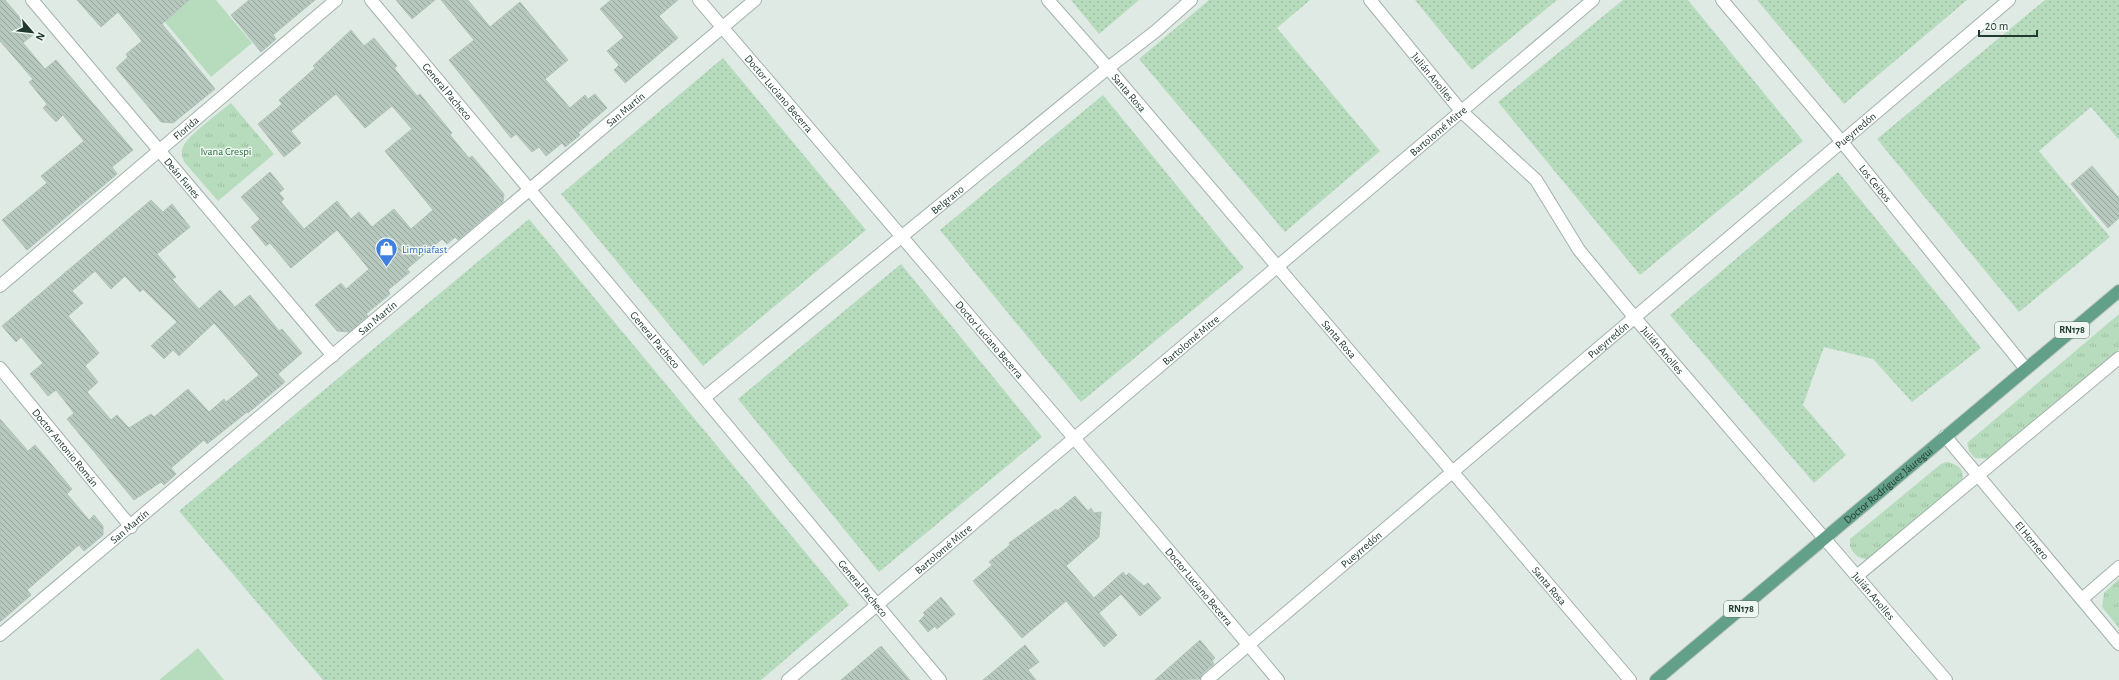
<svg xmlns="http://www.w3.org/2000/svg" width="2119" height="680" font-family="'Alegreya Sans',sans-serif">
	<style>
		.grass { fill: url(#grass-dots) }
		.park { fill: url(#park-tufts) }
		.pitch { fill: #b7dcbd }
		.building { fill: url(#building-back-hatch); stroke: #b2c4ba; fill-rule: evenodd }
		.lines { fill: none; stroke-linecap: round; stroke-linejoin: round }
		.minor-casing { stroke: #a2b2aa; stroke-width: 14 }
		.major-casing { stroke: #bcc4c1; stroke-width: 14 }
		.minor { stroke: #fff; stroke-width: 12 }
		.major { stroke: #63a089; stroke-width: 12 }
		.labels { text-anchor: middle; dominant-baseline: central; stroke-width: 3; stroke-linejoin: round; paint-order: stroke }
		.shield { fill: #eff7f2; stroke: #5e736a; stroke-width: 1 }
		.shield-label { font-size: 10px; font-weight: bold; fill: #203a30 }
		.street-label { font-size: 11px; fill: #203a30; stroke: #eff7f2 }
		.park-label { font-size: 11px; fill: #2a713d; stroke: #eff7f2 }
		.shop-label { font-size: 11px; fill: #366cbe; stroke: #eff7f2; text-anchor: start }
	</style>
	<defs>
		<pattern id="grass-dots" width="8" height="8" patternUnits="userSpaceOnUse"><rect width="8" height="8" fill="#b7dcbd"/><path d="M2 2h.1M6 6h.1" fill="none" stroke="#9dbea3" stroke-width="1.8" stroke-linecap="round"/></pattern>
		<pattern id="park-tufts" width="24" height="20" patternUnits="userSpaceOnUse"><rect width="24" height="20" fill="#b7dcbd"/><path d="M3 7l-1-3M5 7V3M7 7l1-3M15 17l-1-3M17 17v-4M19 17l1-3" fill="none" stroke="#9dbea3"/></pattern>
		<pattern id="building-back-hatch" width="6" height="6" patternUnits="userSpaceOnUse"><rect width="6" height="6" fill="#b7c8bf"/><path d="M-1 5l2 2M0 0l6 6M5-1l2 2" fill="none" stroke="#94a39c"/></pattern>
	</defs>
	<rect width="100%" height="100%" fill="#dfeae4"/>
	<!-- grass -->
	<g class="grass">
		<polygon points="1071,0 1139,0 1099,34"/>
		<polygon points="1209,0 1310,0 1277,28 1380,151 1285,232 1139,59"/>
		<polygon points="1415,0 1557,0 1472,70"/>
		<polygon points="1623,0 1688,0 1803,141 1640,275 1498,102"/>
		<polygon points="1757,0 1967,0 1844,104"/>
		<polygon points="2045,0 2119,0 2119,140 2091,107 2039,151 2110,237 2019,312 1877,139"/>
		<polygon points="723,58 866,230 703,366 561,194"/>
		<polygon points="1103,95 1244,268 1081,402 940,230"/>
		<polygon points="1838,172 1981,348 1912,402 1873,359 1824,347 1803,405 1846,455 1814,483 1670,315"/>
		<polygon points="529,219 849,605 761,680 323,680 179,511"/>
		<polygon points="901,264 1042,437 879,572 738,399"/>
	</g>
	<!-- park -->
	<g class="park">
		<path d="M231,103l43,51 -56,47 -33,-38c-3,-6 -5,-11 -1,-18 6,-11 36,-33 47,-42z"/>
		<polygon points="2119,314 2119,350 1989,459 1975,458 1969,451 1967,443"/>
		<path d="M1946,462c12,2 17,6 17,18l-92,79c-11,1 -17,-3 -21,-13v-7l91,-75z"/>
		<polygon points="2119,579 2119,628 2102,607 2104,593"/>
	</g>
	<!-- pitch -->
	<g class="pitch">
		<polygon points="177,0 216,0 252,43 211,77 159,15"/>
		<polygon points="198,648 224,680 159,680"/>
	</g>
	<!-- building -->
	<g class="building">
		<polygon points="0,0 5,0 34,34 23,43 45,69 56,60 133,150 112,167 117,174 27,250 2,220 47,183 41,176 84,141 63,115 56,122 43,108 47,104 29,82 33,79 0,41"/>
		<polygon points="77,0 189,0 162,24 215,89 173,123 161,122 116,68 128,57 126,54 142,41 118,12 101,27"/>
		<polygon points="249,0 315,0 273,35 276,39 261,52 231,15"/>
		<polygon points="396,0 435,0 412,19"/>
		<polygon points="441,0 468,0 490,27 520,2 568,60 545,79 570,108 585,95 588,99 595,94 607,108 578,133 580,135 565,147 562,143 546,156 539,147 532,152 516,134 511,138 449,60 474,40"/>
		<polygon points="611,0 678,0 659,16 678,38 625,83 614,70 619,65 607,51 624,37 600,9"/>
		<polygon points="351,30 364,46 374,38 397,66 394,68 417,96 420,94 452,133 450,135 469,158 472,156 504,194 503,202 458,240 455,237 447,244 442,239 407,269 410,272 388,290 390,294 366,314 368,316 349,332 337,331 315,305 341,283 346,289 369,269 337,230 291,268 270,243 266,246 251,227 260,219 241,197 270,172 284,189 279,193 284,199 281,202 304,229 337,201 351,219 359,212 372,227 394,209 411,229 433,210 385,151 412,129 392,106 365,128 336,94 291,131 301,143 284,157 258,124 282,104 279,100 315,68 313,66"/>
		<polygon points="2092,166 2119,198 2119,218 2108,228 2071,184"/>
		<path d="M151,200l12,12 9,-8 18,23 -33,27 19,23 -4,2 27,30 21,-19 15,17 15,-12 29,36 3,-2 20,24 -24,21 7,8 -37,31 -1,-1 -40,32 -3,-4 -33,28 5,6 -12,11 -3,-3 -27,18 -67,-81 7,-6 -18,-23 -8,6 -18,-22 13,-11 -22,-26 -5,5 -14,-16zM95,271l16,18 14,-13 15,16 3,-3 34,33 -26,24 13,13 9,-9 6,6 35,-33 45,52 -33,27 -2,-3 -15,13 -21,-23 -34,28 -3,-3 -22,14 -12,-13 -6,5 -24,-28 11,-10 -13,-16 14,-13 -31,-37 15,-13 -11,-12z"/>
		<polygon points="0,419 28,451 35,445 72,489 67,494 89,520 94,515 103,526 103,535 84,551 79,545 27,590 31,595 0,622"/>
		<polygon points="1075,496 1088,511 1091,508 1094,513 1101,512 1099,537 1066,566 1094,598 1123,572 1126,576 1129,573 1144,586 1148,583 1161,598 1140,616 1121,594 1099,613 1117,635 1104,647 1066,601 1022,638 973,581 992,565 989,562 1010,545 1009,543 1056,509 1057,511"/>
		<polygon points="941,597 955,614 937,629 935,626 928,632 919,621 925,615 923,613"/>
		<polygon points="1200,640 1215,658 1212,661 1214,664 1202,674 1200,679 1155,680"/>
		<polygon points="1025,645 1039,662 1028,670 1036,680 983,680"/>
		<polygon points="881,646 910,680 841,680"/>
	</g>
	<g class="lines">
		<defs>
			<g id="minor">
				<path id="s1" d="M32,0l301,356"/>
				<path id="s2" d="M371,0l569,680"/>
				<path id="s3" d="M699,0l375,438 204,242"/>
				<path id="s4" d="M1048,0l60,68 522,612"/>
				<path id="s5" d="M1370,0l91,111 75,69 43,70 56,68 311,362"/>
				<path id="s6" d="M1722,0l120,142 184,227"/>
				<path id="s7" d="M0,286l336,-286"/>
				<path id="s8" d="M0,368l131,159"/>
				<path id="s9" d="M704,398l404,-330 48,-37 35,-31"/>
				<path id="s10" d="M1945,436l174,208"/>
				<polyline points="1858,575 2119,358"/>
				<polyline points="2082,599 2119,567"/>
				<path id="s11" d="M0,635l755,-635"/>
				<path id="s12" d="M788,680l805,-680"/>
				<path id="s13" d="M1207,680l802,-680"/>
			</g>
			<g id="major">
				<path id="s14" d="M1656,680l463,-389"/>
			</g>
		</defs>
		<!-- minor casing -->
		<use href="#minor" class="minor-casing"/>
		<!-- major casing -->
		<use href="#major" class="major-casing"/>
		<!-- minor -->
		<use href="#minor" class="minor"/>
		<!-- major -->
		<use href="#major" class="major"/>
	</g>
	<!-- icons -->
	<defs>
		<symbol id="shop-pin" viewBox="-11 -11 22 30"><path d="M0 17L-7.5 6A9.5 9.5 0 1 1 7.5 6Z" fill="#3f7fe0" stroke="#eff7f2"/><path d="M-5-2.5h2.3a2.7 3.5 0 0 1 5.4 0H5L5.5 6h-11ZM-1.5-2.5h3a1.5 2.3 0 0 0-3 0Z" fill="#fff"/></symbol>
	</defs>
	<g fill-rule="evenodd">
		<use href="#shop-pin" x="374" y="236" width="25" height="34"/>
	</g>
	<g class="labels">
		<!-- shield labels -->
		<g class="shield">
			<rect x="2055" y="322" width="34" height="16" rx="3"/>
			<rect x="1724" y="601" width="34" height="16" rx="3"/>
		</g>
		<g class="shield-label">
			<text x="2072" y="330">RN178</text>
			<text x="1741" y="609">RN178</text>
		</g>
		<!-- street labels -->
		<g class="street-label">
			<text stroke="none"><textPath href="#s5" startOffset="99">Julián Anolles</textPath></text>
			<text stroke="none"><textPath href="#s2" startOffset="119">General Pacheco</textPath></text>
			<text stroke="none"><textPath href="#s4" startOffset="123">Santa Rosa</textPath></text>
			<text stroke="none"><textPath href="#s3" startOffset="123">Doctor Luciano Becerra</textPath></text>
			<text stroke="none"><textPath href="#s11" startOffset="817">San Martín</textPath></text>
			<text stroke="none"><textPath href="#s7" startOffset="244">Florida</textPath></text>
			<text stroke="none"><textPath href="#s13" startOffset="850">Pueyrredón</textPath></text>
			<text stroke="none"><textPath href="#s12" startOffset="851">Bartolomé Mitre</textPath></text>
			<text stroke="none"><textPath href="#s1" startOffset="233">Deán Funes</textPath></text>
			<text stroke="none"><textPath href="#s6" startOffset="239">Los Ceibos</textPath></text>
			<text stroke="none"><textPath href="#s9" startOffset="314">Belgrano</textPath></text>
			<text stroke="none"><textPath href="#s11" startOffset="493">San Martín</textPath></text>
			<text stroke="none"><textPath href="#s4" startOffset="447">Santa Rosa</textPath></text>
			<text stroke="none"><textPath href="#s2" startOffset="443">General Pacheco</textPath></text>
			<text stroke="none"><textPath href="#s3" startOffset="447">Doctor Luciano Becerra</textPath></text>
			<text stroke="none"><textPath href="#s12" startOffset="527">Bartolomé Mitre</textPath></text>
			<text stroke="none"><textPath href="#s13" startOffset="526">Pueyrredón</textPath></text>
			<text stroke="none"><textPath href="#s5" startOffset="458">Julián Anolles</textPath></text>
			<text stroke="none"><textPath href="#s8" startOffset="103">Doctor Antonio Román</textPath></text>
			<text stroke="none"><textPath href="#s14" startOffset="303">Doctor Rodríguez Jáuregui</textPath></text>
			<text stroke="none"><textPath href="#s11" startOffset="169">San Martín</textPath></text>
			<text stroke="none"><textPath href="#s10" startOffset="136">El Hornero</textPath></text>
			<text stroke="none"><textPath href="#s12" startOffset="203">Bartolomé Mitre</textPath></text>
			<text stroke="none"><textPath href="#s13" startOffset="202">Pueyrredón</textPath></text>
			<text stroke="none"><textPath href="#s3" startOffset="771">Doctor Luciano Becerra</textPath></text>
			<text stroke="none"><textPath href="#s4" startOffset="771">Santa Rosa</textPath></text>
			<text stroke="none"><textPath href="#s2" startOffset="767">General Pacheco</textPath></text>
			<text stroke="none"><textPath href="#s5" startOffset="782">Julián Anolles</textPath></text>
		</g>
		<!-- park labels -->
		<g class="park-label">
			<text x="226" y="151">Ivana Crespi</text>
		</g>
		<!-- shop labels -->
		<g class="shop-label">
			<text x="402" y="249">Limpiafast</text>
		</g>
	</g>
	<!-- north arrow -->
	<g transform="translate(32 32) rotate(118)" stroke="#eff7f2" stroke-width="3" paint-order="stroke">
	<path d="M0-3L7 15L0 10L-7 15Z" fill="#203a30"/>
	<text y="-6" font-size="11" font-weight="bold" text-anchor="middle" fill="#203a30">N</text>
	</g>
	<!-- scale -->
	<path d="M1979 30v6h58v-6" fill="none" stroke="#203a30" stroke-width="2"/>
	<text x="1985" y="30" font-size="12" fill="#203a30" stroke="#eff7f2" stroke-width="3" paint-order="stroke">20 m</text>
</svg>
